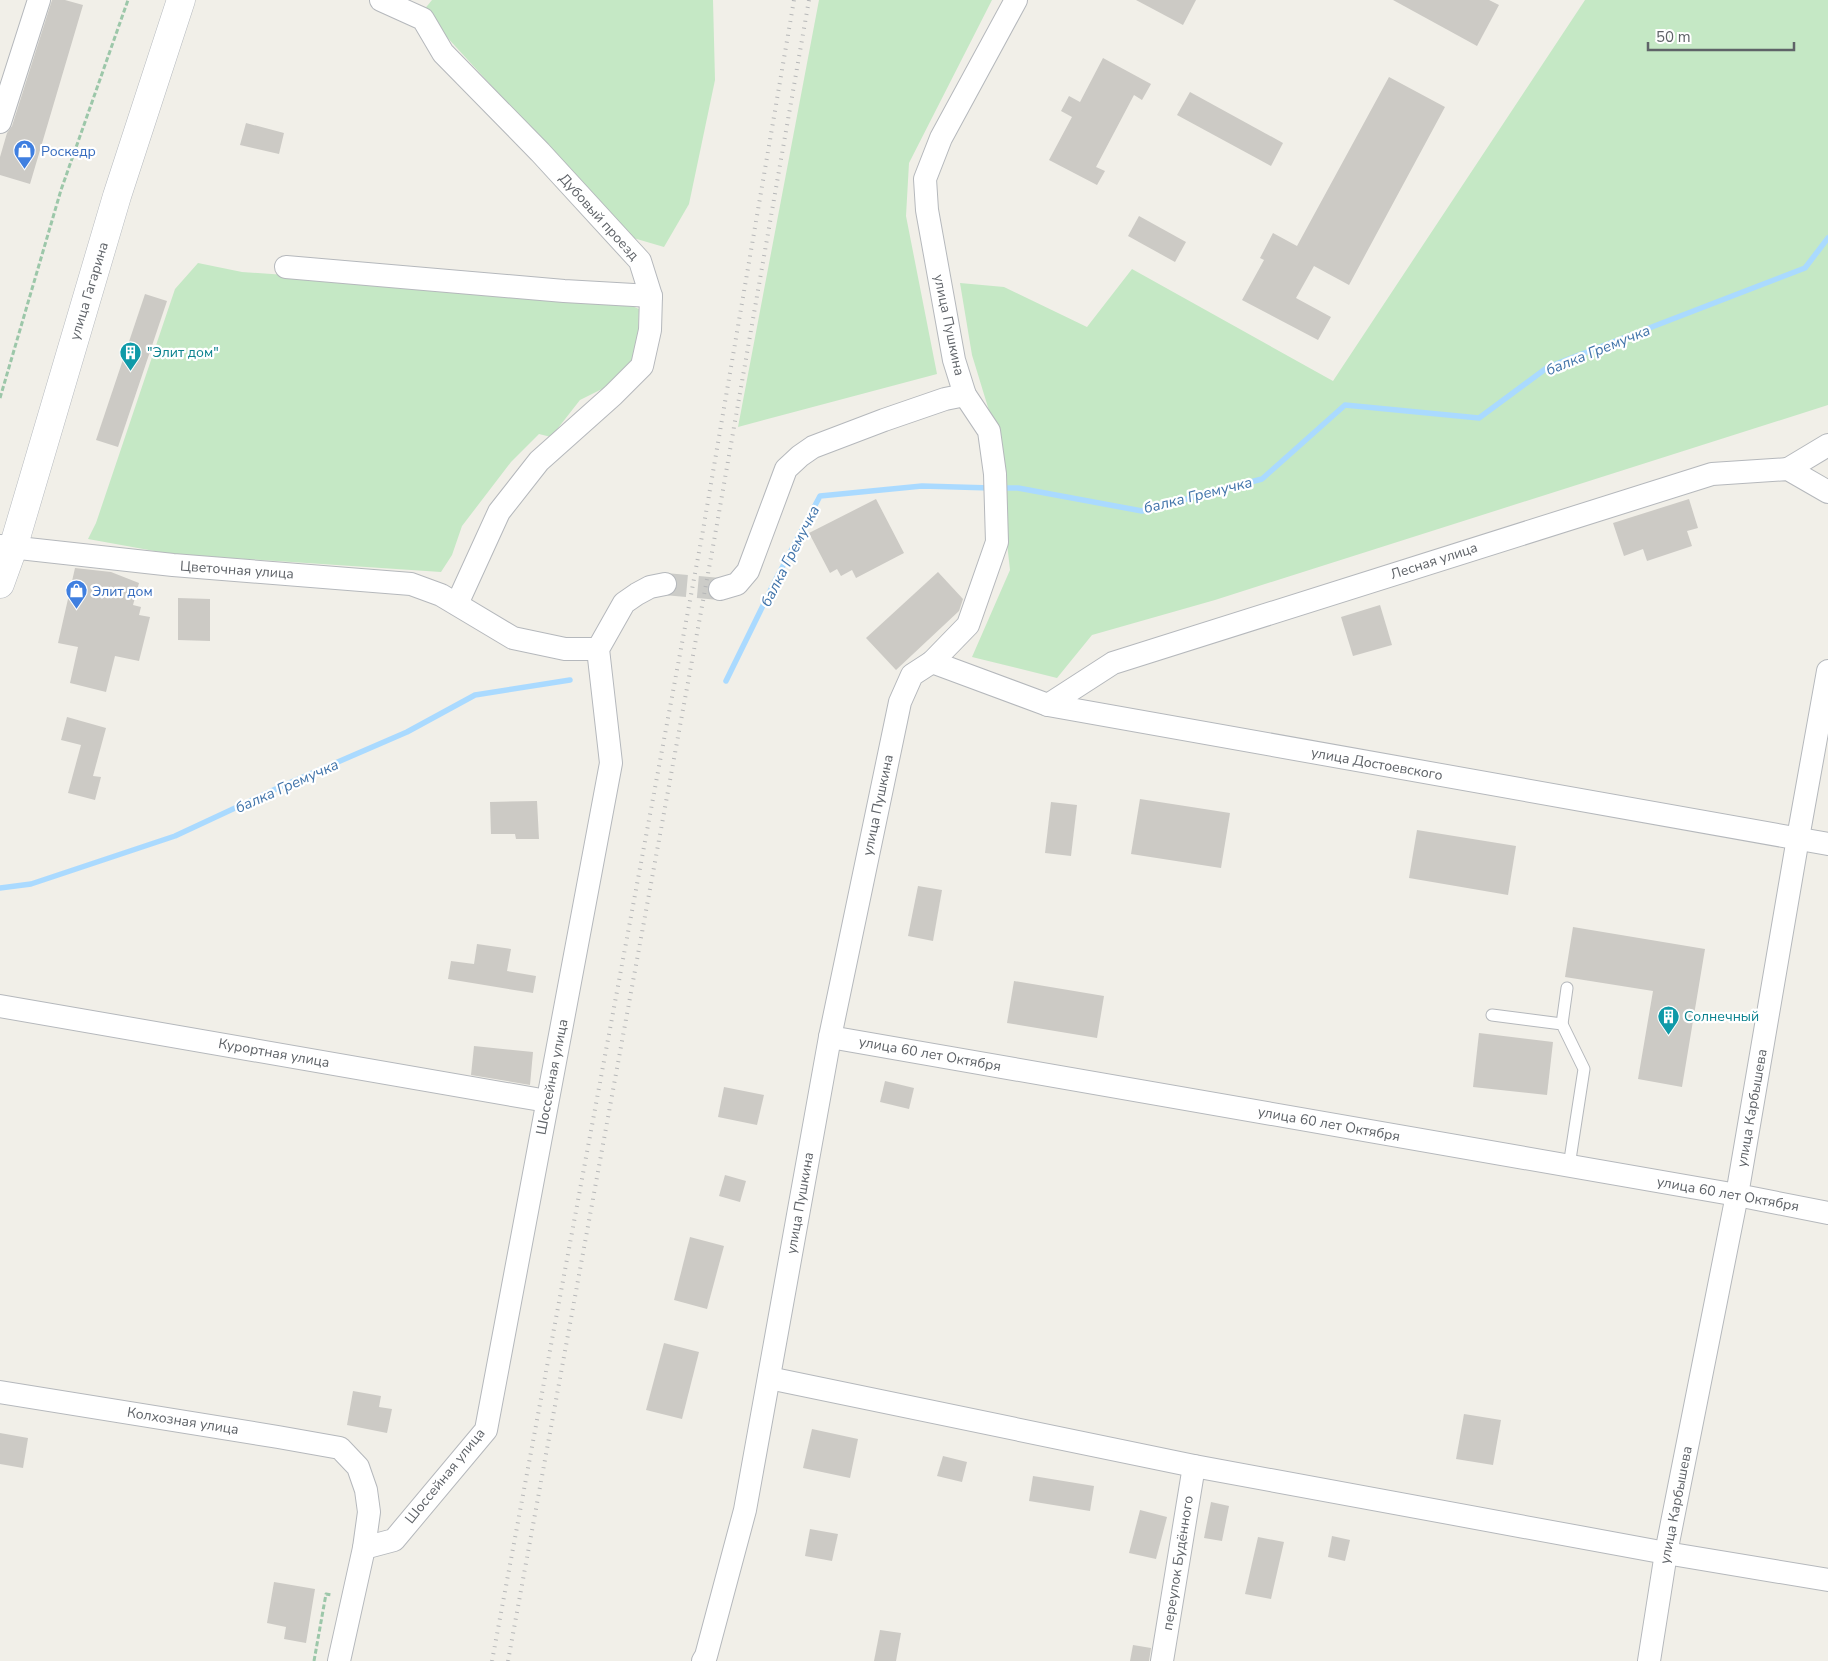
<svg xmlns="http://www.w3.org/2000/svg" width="1828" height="1661" font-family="'Nunito Sans',sans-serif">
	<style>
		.green { fill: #c5e8c5 }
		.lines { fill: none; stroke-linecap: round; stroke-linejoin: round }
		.stream { stroke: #aadaff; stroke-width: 5.5 }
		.building { fill: #cccac5 }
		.street-tunnel { stroke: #ccccc8; stroke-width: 22; stroke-dasharray: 22 11; stroke-linecap: butt }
		.lane-casing { stroke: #b5b8bc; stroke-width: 13 }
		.street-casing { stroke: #b5b8bc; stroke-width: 24 }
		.secondary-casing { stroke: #b6babf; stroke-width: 29 }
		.path { stroke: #9cc7a9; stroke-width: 3; stroke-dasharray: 5 2.5; stroke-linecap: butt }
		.lane { stroke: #fff; stroke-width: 11 }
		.street { stroke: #fff; stroke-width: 22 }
		.secondary { stroke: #fff; stroke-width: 28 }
		.rail { stroke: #b6b7b8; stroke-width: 4; stroke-dasharray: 1 6; stroke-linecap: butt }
		.labels { text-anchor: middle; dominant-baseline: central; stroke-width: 4.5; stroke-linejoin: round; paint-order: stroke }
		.shop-label { font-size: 14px; fill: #366cbe; stroke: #fff; text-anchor: start }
		.street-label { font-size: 14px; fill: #5f6368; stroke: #fff }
		.culture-label { font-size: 14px; fill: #0d838f; stroke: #fff; text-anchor: start }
		.water-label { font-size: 15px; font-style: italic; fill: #4174aa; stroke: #fff }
	</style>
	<rect width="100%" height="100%" fill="#f1efe8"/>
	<!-- green -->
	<g class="green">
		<polygon points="432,0 713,0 715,80 689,204 664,247 630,237 423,11"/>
		<polygon points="819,0 992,0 909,163 906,216 937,374 738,427"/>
		<polygon points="1585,0 1828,0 1828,405 1215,600 1092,635 1057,678 972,657 1010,570 994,427 972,355 960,283 1004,287 1087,327 1132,269 1333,381"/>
		<polygon points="198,263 242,272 614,298 639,309 637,351 622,379 580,400 551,437 539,434 511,462 462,526 452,555 441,572 171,554 88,539 96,523 175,289"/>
	</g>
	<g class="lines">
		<!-- stream -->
		<g class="stream">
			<polyline points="1000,488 1018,488 1142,511 1262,479 1345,405 1479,418 1548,367 1805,268 1828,238"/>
			<polyline points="726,681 775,581 820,496 922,486 991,488"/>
			<polyline points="0,888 31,884 175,836 280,787 407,732 475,695 570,680"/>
		</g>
	</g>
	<!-- building -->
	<g class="building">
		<polygon points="52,0 65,0 83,5 30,184 0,175 0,157 7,133 12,126"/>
		<polygon points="1136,0 1196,0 1183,25"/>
		<polygon points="1393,0 1489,0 1499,5 1477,46"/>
		<polygon points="1103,58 1151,84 1142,100 1134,95 1096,167 1105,171 1097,185 1049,160 1072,117 1061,111 1069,96 1080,102"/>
		<polygon points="1389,77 1445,107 1349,285 1314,266 1296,298 1331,317 1318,340 1242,300 1264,260 1260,258 1273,233 1297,246"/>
		<polygon points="1190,92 1283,143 1271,166 1177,115"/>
		<polygon points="246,123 284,133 279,154 240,145"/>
		<polygon points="1139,216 1186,242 1175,262 1128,236"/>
		<polygon points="145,294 167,301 118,447 96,440"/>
		<polygon points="876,499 904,553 856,578 852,570 841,576 837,569 830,573 809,533"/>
		<polygon points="1689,499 1698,528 1687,531 1692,546 1647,561 1643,549 1624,556 1613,523"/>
		<polygon points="75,568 111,572 139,583 133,605 141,607 139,615 150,617 139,661 115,656 106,692 70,683 78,647 58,643"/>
		<polygon points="938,572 963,599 959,611 896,670 866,638"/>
		<polygon points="178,598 210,599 210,641 178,640"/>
		<polygon points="1380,605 1392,645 1353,656 1341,617"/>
		<polygon points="67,717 106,728 93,776 101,777 95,800 68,793 81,745 61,740"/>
		<polygon points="1140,799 1230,813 1221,868 1131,854"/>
		<polygon points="537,801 539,839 516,839 515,834 491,834 490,802"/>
		<polygon points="1051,802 1077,805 1071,856 1045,853"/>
		<polygon points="1417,830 1516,846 1508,895 1409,878"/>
		<polygon points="918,886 942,890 933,941 908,936"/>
		<polygon points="1573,927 1705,949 1682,1087 1638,1079 1653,991 1565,977"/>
		<polygon points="477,944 511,949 507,971 536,976 533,993 448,979 451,961 474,964"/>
		<polygon points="1014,981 1104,996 1097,1038 1007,1023"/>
		<polygon points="1479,1033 1553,1042 1547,1095 1473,1087"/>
		<polygon points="474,1046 533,1052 530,1085 471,1075"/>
		<polygon points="885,1081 914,1088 909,1109 880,1102"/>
		<polygon points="724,1087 764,1095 757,1125 718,1117"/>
		<polygon points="725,1175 746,1181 740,1202 719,1196"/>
		<polygon points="690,1237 724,1246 707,1309 674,1300"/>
		<polygon points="664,1343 699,1352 682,1419 646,1410"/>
		<polygon points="353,1391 381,1396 379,1407 392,1409 387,1433 347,1425"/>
		<polygon points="1464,1414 1501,1420 1493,1465 1456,1459"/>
		<polygon points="812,1429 858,1439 850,1478 803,1468"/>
		<polygon points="0,1433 28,1438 23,1468 0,1464"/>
		<polygon points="943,1456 967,1462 962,1482 937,1476"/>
		<polygon points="1033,1476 1094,1486 1090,1511 1029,1501"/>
		<polygon points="1211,1502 1229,1506 1222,1541 1204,1538"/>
		<polygon points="1140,1510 1167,1517 1156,1559 1129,1553"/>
		<polygon points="810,1529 838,1534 832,1561 805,1556"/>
		<polygon points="1332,1536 1350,1540 1345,1561 1328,1557"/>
		<polygon points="1258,1537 1284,1542 1271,1599 1245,1594"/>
		<polygon points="274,1582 315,1589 306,1643 284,1639 286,1627 267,1623"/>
		<polygon points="880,1630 901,1633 896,1661 874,1661"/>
		<polygon points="1133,1645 1151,1648 1149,1661 1130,1661"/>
	</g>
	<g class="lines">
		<!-- street-tunnel -->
		<polyline class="street-tunnel" points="665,584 720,589"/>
		<defs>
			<g id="lane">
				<polyline points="1492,1015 1562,1024 1584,1069 1569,1166"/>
				<polyline points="1562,1024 1567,988"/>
			</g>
			<g id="street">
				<polyline points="381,0 423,19 443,53 540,152 640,261 651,296 650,330 642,366 613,395 539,461 499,512 457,604"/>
				<polyline points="0,122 39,0"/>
				<polyline points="286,267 564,291 651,296"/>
				<polyline points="1788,469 1828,445"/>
				<polyline points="0,546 173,565 411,584 441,595 513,638 565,649 598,649"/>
				<polyline points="720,589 737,584 748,571 786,469 800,456 813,447 884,420 945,399 965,395"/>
				<polyline points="932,662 1048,705 1828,844"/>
				<polyline points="1048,705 1113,663 1712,474 1788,469 1828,492"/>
				<polyline points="0,1006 547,1101"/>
				<polyline points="830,1037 1737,1195 1828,1213"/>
				<polyline points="769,1378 1194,1466 1666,1553 1828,1580"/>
				<polyline points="0,1392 278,1437 340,1448 358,1467 366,1490 369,1512 364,1548 339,1661"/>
				<polyline points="364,1548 394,1540 486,1430 611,763 598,649 624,603 637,594 650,587 665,584"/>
				<polyline points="703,1661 706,1656 745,1510 830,1037 900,702 912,675 932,662 968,625 997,542 995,474 989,431 965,395 954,360 927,210 925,179 941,138 1016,0"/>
				<polyline points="1162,1661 1194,1466"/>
				<polyline points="1649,1661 1666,1553 1737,1195 1798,838 1828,671"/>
			</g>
			<polyline id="secondary" points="0,584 13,548 117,196 181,0"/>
		</defs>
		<!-- lane casing -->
		<use href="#lane" class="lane-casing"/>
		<!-- street casing -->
		<use href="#street" class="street-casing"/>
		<!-- secondary casing -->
		<use href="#secondary" class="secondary-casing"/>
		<!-- path -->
		<g class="path">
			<polyline points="0,398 61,190 128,0"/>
			<polyline points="314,1661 326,1594 332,1595"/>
		</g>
		<!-- lane -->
		<use href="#lane" class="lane"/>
		<!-- street -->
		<use href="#street" class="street"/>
		<!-- secondary -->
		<use href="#secondary" class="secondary"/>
		<!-- rail -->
		<g class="rail">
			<polyline points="492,1661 702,536 794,0"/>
			<polyline points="508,1661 714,541 809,0"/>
		</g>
	</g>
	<!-- icons -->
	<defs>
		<symbol id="shop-pin" viewBox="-11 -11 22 30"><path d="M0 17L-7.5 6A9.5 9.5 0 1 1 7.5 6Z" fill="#3f7fe0" stroke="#fff"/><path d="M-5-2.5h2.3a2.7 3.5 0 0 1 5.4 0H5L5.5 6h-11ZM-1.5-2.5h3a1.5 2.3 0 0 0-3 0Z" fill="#fff"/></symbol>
		<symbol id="building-pin" viewBox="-11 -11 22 30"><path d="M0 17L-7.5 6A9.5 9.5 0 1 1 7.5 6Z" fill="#0f9aa8" stroke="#fff"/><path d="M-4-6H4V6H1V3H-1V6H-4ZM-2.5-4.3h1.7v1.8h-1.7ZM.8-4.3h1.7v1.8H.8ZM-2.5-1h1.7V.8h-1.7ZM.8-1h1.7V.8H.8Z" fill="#fff"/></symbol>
	</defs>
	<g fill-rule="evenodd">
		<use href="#shop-pin" x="12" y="138" width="25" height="34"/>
		<use href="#building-pin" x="118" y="340" width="25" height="34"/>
		<use href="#shop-pin" x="64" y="578" width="25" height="34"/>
		<use href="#building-pin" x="1656" y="1004" width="25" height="34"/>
	</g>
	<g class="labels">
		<!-- shop labels -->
		<g class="shop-label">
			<text x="41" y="151">Роскедр</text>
			<text x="92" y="591">Элит дом</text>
		</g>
		<!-- street labels -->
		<g class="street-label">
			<text transform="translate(599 217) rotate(48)">Дубовый проезд</text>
			<text transform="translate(89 291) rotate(-73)">улица Гагарина</text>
			<text transform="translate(949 325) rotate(78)">улица Пушкина</text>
			<text transform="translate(1434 561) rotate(-18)">Лесная улица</text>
			<text transform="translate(237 570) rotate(4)">Цветочная улица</text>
			<text transform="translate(1377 764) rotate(10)">улица Достоевского</text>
			<text transform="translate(878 805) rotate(-78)">улица Пушкина</text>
			<text transform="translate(274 1053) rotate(10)">Курортная улица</text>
			<text transform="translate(930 1054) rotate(10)">улица 60 лет Октября</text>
			<text transform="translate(552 1077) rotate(-79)">Шоссейная улица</text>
			<text transform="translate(1752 1108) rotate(-80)">улица Карбышева</text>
			<text transform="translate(1329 1124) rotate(10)">улица 60 лет Октября</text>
			<text transform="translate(1728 1194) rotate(10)">улица 60 лет Октября</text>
			<text transform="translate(800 1203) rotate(-80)">улица Пушкина</text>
			<text transform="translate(183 1421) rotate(9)">Колхозная улица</text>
			<text transform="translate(445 1476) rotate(-51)">Шоссейная улица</text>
			<text transform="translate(1676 1505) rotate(-79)">улица Карбышева</text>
			<text transform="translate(1178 1563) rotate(-81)">переулок Будённого</text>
		</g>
		<!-- culture labels -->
		<g class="culture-label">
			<text x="147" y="352">"Элит дом"</text>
			<text x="1684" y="1016">Солнечный</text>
		</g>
		<!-- water labels -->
		<g class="water-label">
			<text transform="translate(1598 350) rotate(-22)">балка Гремучка</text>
			<text transform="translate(1198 495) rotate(-14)">балка Гремучка</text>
			<text transform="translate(790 556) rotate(-63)">балка Гремучка</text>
			<text transform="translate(287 786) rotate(-24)">балка Гремучка</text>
		</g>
	</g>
	<!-- scale -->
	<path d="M1648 42v8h146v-8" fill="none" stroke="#5f6368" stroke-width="2.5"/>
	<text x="1656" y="42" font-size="15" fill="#5f6368" stroke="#ffffff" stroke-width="4" paint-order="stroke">50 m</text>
</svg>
